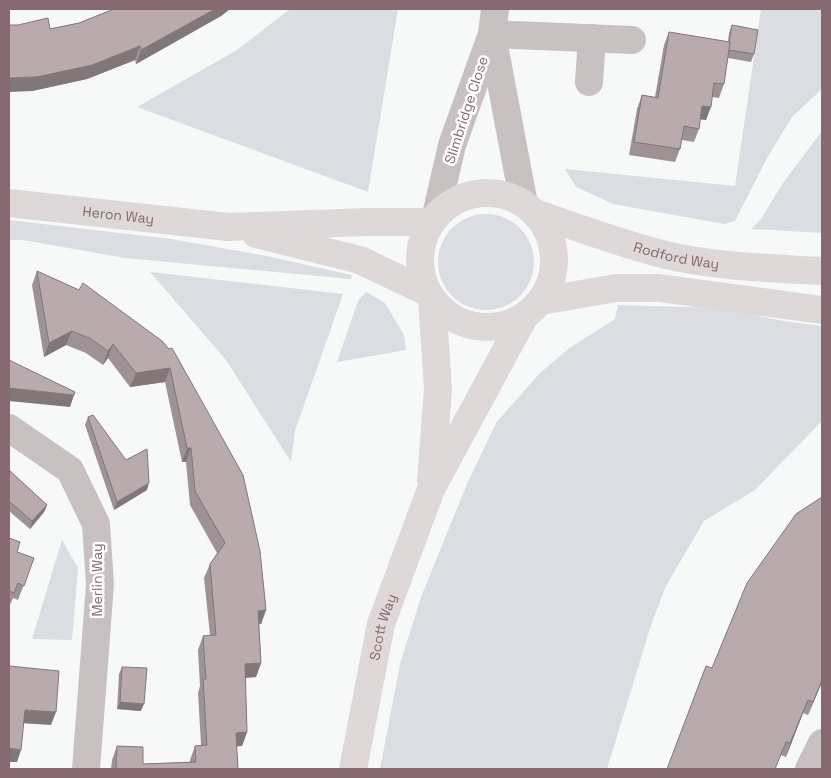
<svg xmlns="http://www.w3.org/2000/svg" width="831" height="778" font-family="'Space Grotesk',sans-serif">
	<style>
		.green { fill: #dcdce3 }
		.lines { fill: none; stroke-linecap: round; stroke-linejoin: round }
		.street { stroke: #c9c0c2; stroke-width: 28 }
		.secondary { stroke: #dfd8d9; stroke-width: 28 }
		.wall { fill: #9e9295 }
		.shaded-wall { fill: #817779 }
		.building { fill: #b8aaad; stroke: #817779 }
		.labels { text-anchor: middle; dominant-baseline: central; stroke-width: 5; stroke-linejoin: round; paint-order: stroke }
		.street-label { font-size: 14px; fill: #876a71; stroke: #fff }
	</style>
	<rect width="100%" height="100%" fill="#f7f9f9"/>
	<!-- green -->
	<g class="green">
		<polygon points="290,9 398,9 368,192 137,107 237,50"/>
		<polygon points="761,9 822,9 822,89 792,117 767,158 735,221 724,224 613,204 576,187 565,169 735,186"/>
		<polygon points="822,131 822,233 751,229 761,219 783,183"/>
		<circle cx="486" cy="262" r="48"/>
		<polygon points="9,220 171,239 267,256 352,275 351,279 125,258 23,240 9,240"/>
		<polygon points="150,272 343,294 295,431 291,462 226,360"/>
		<polygon points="366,292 385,303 404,335 406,350 337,362 358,301"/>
		<polygon points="618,305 721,308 783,321 822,326 822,421 755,490 704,521 666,586 651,625 607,769 380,769 400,664 421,597 467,484 496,423 539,374 568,349 615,319"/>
		<polygon points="62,540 78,568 72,640 32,639"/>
	</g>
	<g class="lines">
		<!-- street -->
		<g class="street">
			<polyline points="492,34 632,40"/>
			<polyline points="492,35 524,204"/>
			<polyline points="589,82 592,38"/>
			<polyline points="436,215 452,145 492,34 495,9"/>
			<polyline points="9,428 70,470 96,524 100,584 86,769"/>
			<polyline points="809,769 822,743"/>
		</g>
		<!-- secondary -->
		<g class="secondary">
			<circle cx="487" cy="260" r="67"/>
			<path id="s1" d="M9,203l219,24 140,-5h63"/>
			<path id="s2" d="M535,213c44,15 87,31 131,42 51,12 105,13 156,16"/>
			<polyline points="256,234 360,260 427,292"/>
			<polyline points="541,301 616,288 659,288 822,310"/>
			<polyline points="431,480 438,389 432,300"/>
			<path id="s3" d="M353,769l28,-145 50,-135 93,-172"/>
		</g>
	</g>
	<!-- wall -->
	<g class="wall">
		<polygon points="114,9 230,9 221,16 136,64 135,60 87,79 32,91 50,29 79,23"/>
		<polygon points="732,25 754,54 751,62 728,58 724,84 719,98 712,97 706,120 700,119 699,129 694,142 682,140 680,149 675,162 629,155 637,109 642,95 655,97 664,45 669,32 728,42 729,33"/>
		<polygon points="37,271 162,341 266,610 261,624 259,624 261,663 256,677 245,678 247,732 242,746 236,746 238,769 111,769 112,760 117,746 143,764 190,762 190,760 195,746 201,745 198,693 200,686 198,650 203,636 210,635 204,578 210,564 217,553 190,505 186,462 182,462 165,382 130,387 108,358 103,365 86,353 66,345 44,357 32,285"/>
		<polygon points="88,417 147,490 114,510 85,425"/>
		<polygon points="9,470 47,505 44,512 30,529 9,511"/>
		<polygon points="9,538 17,552 34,558 18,600 13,598 9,607"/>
		<polygon points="122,667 141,711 117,709 119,674"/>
		<polygon points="712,668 822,682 808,715 803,713 786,757 781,755"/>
	</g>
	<!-- shaded-wall -->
	<g class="shaded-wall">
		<polygon points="215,9 230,9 221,16 136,64 141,50"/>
		<polygon points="140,46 135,60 87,79 32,91 9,92 9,78"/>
		<polygon points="702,106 711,107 706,120 698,119"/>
		<polygon points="72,331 66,345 44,357 49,343"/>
		<polygon points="113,344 108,358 103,365 108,351"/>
		<polygon points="170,368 165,382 130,387 136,373"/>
		<polygon points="9,388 74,395 70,407 9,401"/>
		<polygon points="187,448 191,448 186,462 182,462"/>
		<polygon points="149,483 147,490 114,510 117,502"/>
		<polygon points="47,505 44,512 30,529 32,521"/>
		<polygon points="266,610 261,624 253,625 258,611"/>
		<polygon points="261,663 256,677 240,678 245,664"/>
		<polygon points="822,680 822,682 808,715 813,702"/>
		<polygon points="808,700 803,713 786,757 790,743"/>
		<polygon points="120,702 144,704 141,711 117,709"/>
		<polygon points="25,710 56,712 51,725 20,723"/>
		<polygon points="247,732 242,746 231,747 236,733"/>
		<polygon points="9,748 21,750 17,762 9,762"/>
	</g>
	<!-- building -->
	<g class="building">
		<polygon points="114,9 215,9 141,50 140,46 92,65 37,77 9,78 9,25 18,25 48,18 50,29 79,23"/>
		<polygon points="732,25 758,30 754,54 729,50 730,42 729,42"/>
		<polygon points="669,32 730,42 724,84 714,83 711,107 702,106 699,129 684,126 680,149 634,142 642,95 658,98"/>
		<polygon points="37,271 79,290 83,283 162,341 169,349 172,348 243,475 260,551 266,610 258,611 261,663 245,664 247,732 236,733 238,769 116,769 117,746 143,747 143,764 196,762 195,746 207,745 203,679 206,679 203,636 216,635 210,564 225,543 195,491 191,448 187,448 170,368 136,373 113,344 108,351 91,339 72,331 49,343"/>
		<polygon points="9,360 75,392 74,395 9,388"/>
		<polygon points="93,415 126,460 147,449 149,483 117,502 88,417"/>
		<polygon points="9,470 47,505 32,521 9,501"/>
		<polygon points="822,497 822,680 813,702 808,700 790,743 786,742 775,769 667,769 706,666 712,668 747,583 796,514"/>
		<polygon points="9,538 20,542 17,552 34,558 24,586 18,583 14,593 9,591"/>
		<polygon points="9,666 59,671 56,712 25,710 21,750 9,748"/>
		<polygon points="122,667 147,668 144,704 120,702"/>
	</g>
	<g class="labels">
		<!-- street labels -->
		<g class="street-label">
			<text transform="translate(466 110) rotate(-72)">Slimbridge Close</text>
			<text stroke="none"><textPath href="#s1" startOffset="110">Heron Way</textPath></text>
			<text stroke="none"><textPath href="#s2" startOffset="148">Rodford Way</textPath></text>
			<text transform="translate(97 580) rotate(-90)">Merlin Way</text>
			<text stroke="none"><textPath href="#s3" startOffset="145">Scott Way</textPath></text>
		</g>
	</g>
	<!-- border -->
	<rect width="831" height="778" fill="none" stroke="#876a71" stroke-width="20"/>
</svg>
